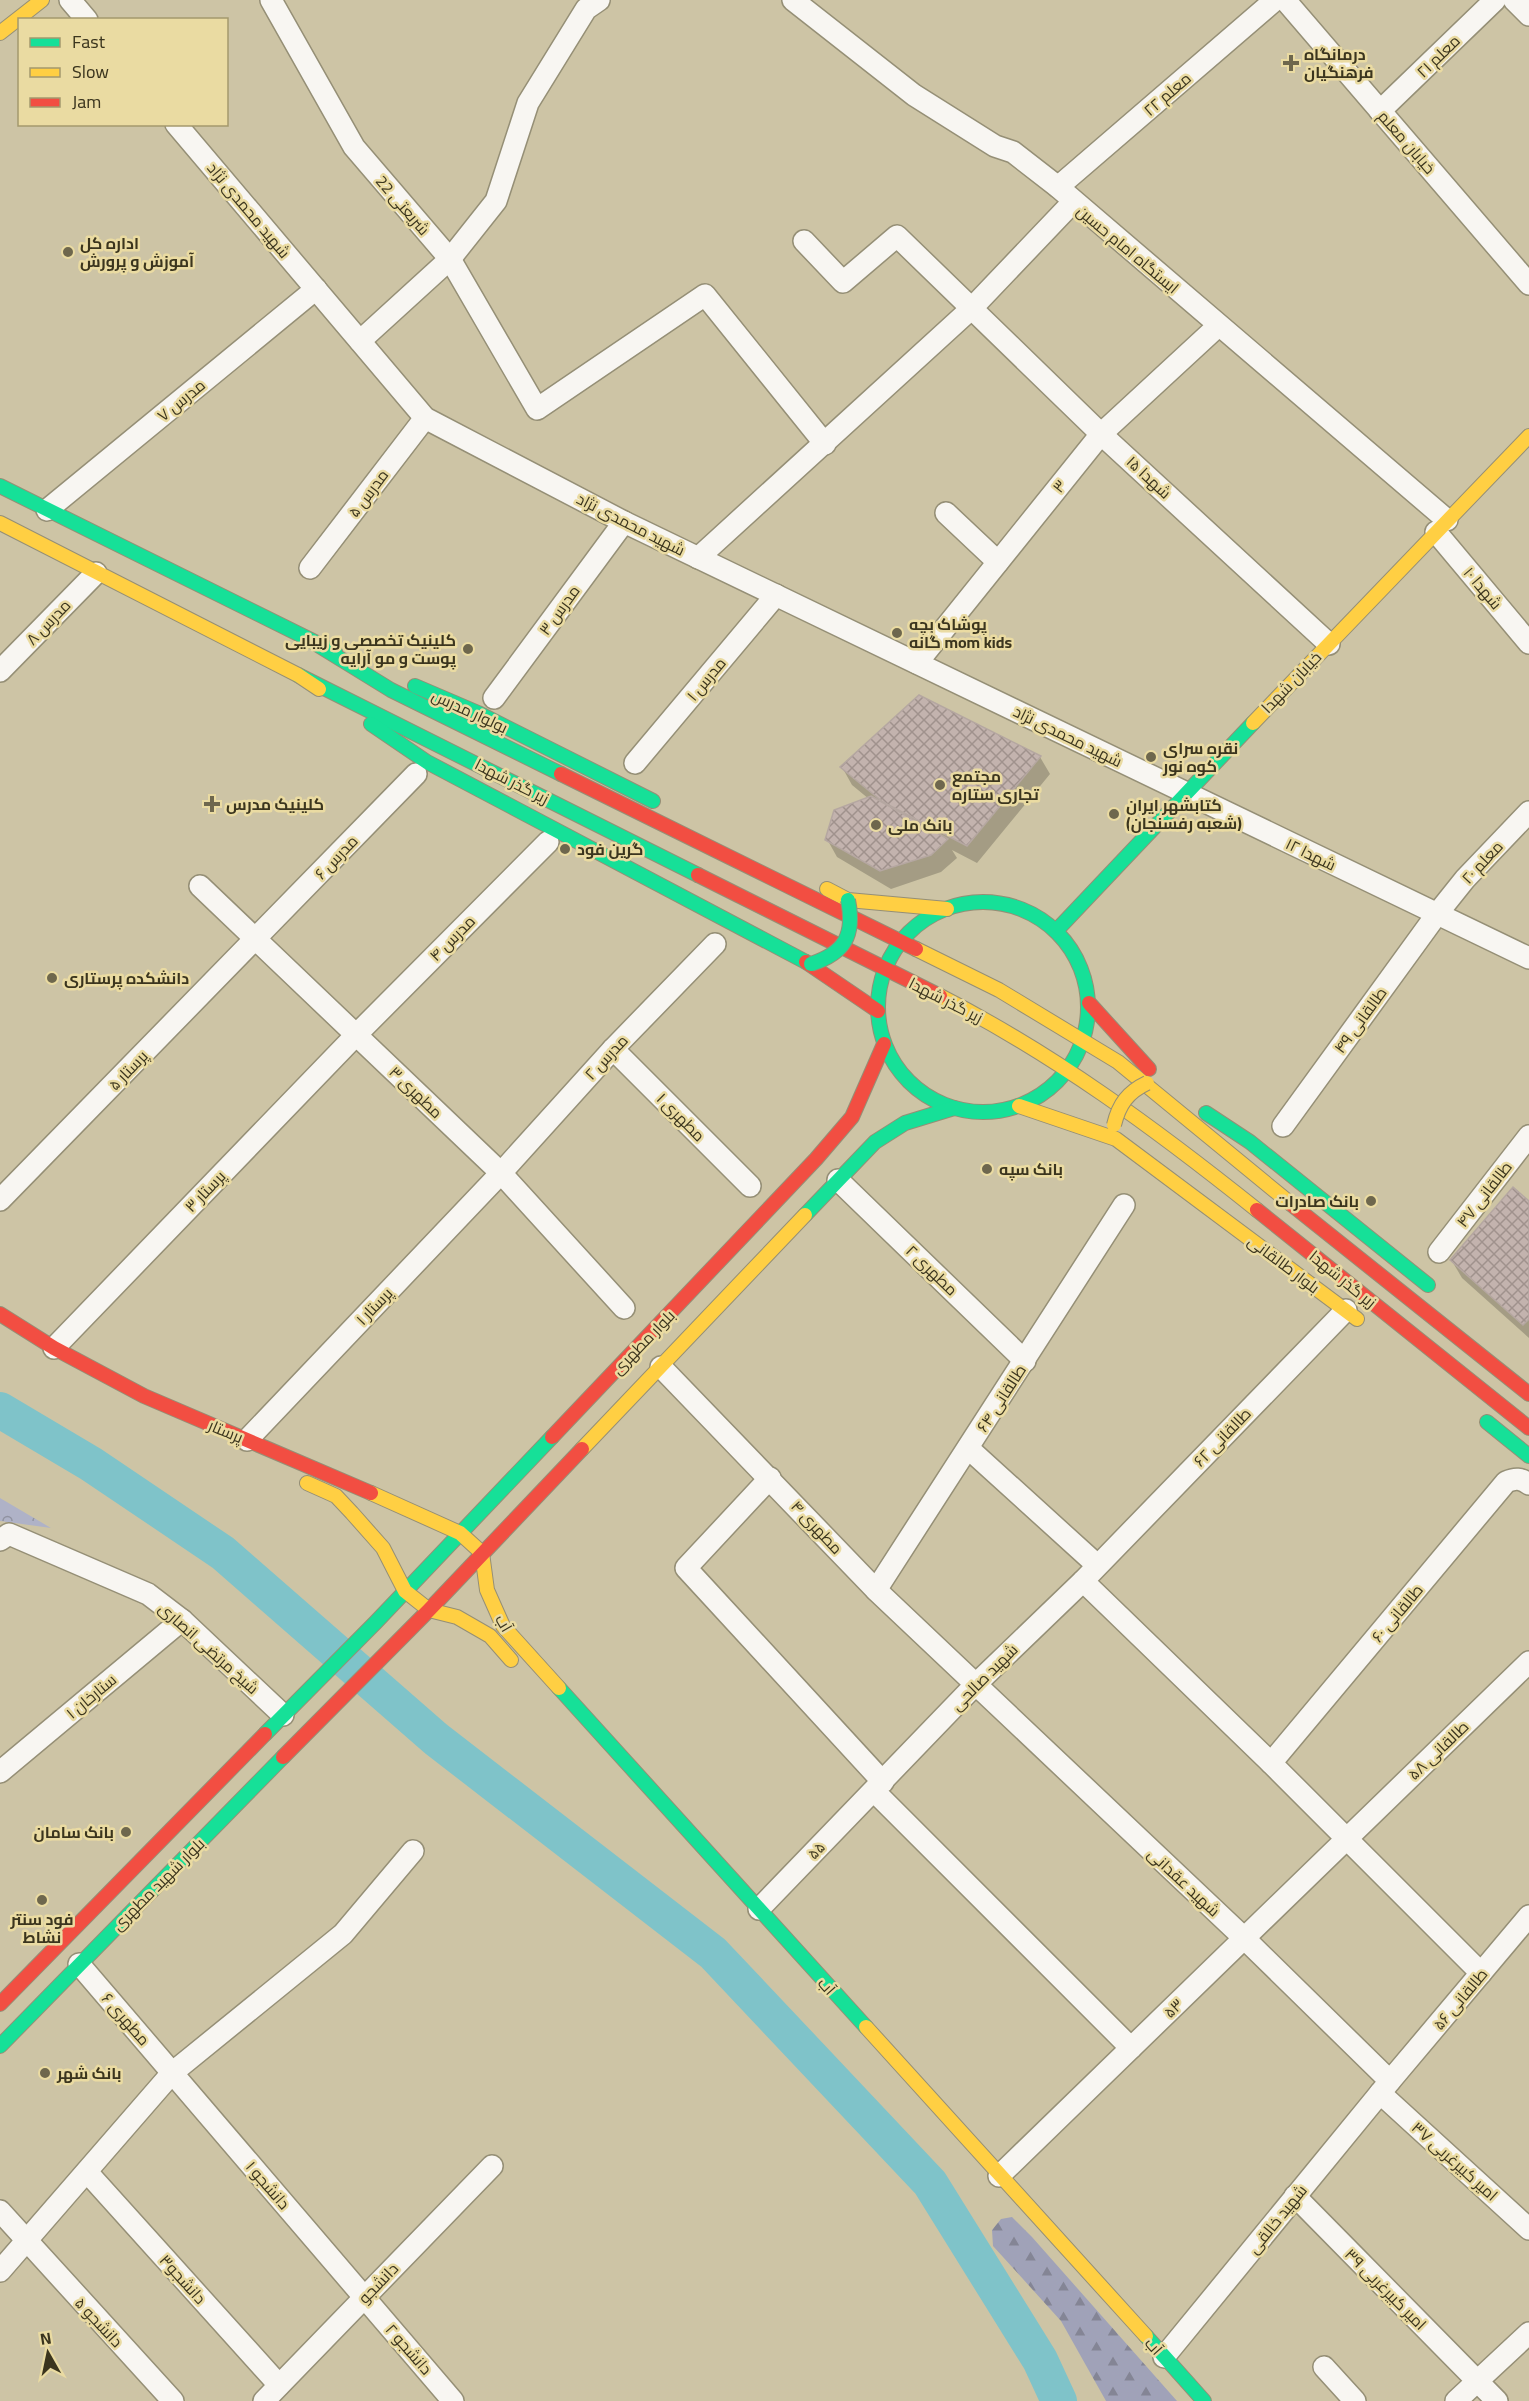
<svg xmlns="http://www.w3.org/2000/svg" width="1529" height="2401" font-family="Georgia,Cairo,serif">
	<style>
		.forest { fill: url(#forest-firs) }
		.park { fill: url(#park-crowns) }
		.shadow { fill: #0003 }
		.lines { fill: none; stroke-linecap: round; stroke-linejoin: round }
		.river { stroke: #7fc3c9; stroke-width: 36 }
		.building { fill: url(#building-cross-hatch); stroke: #b5a7a1; stroke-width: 1.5 }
		.street-casing { stroke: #958f76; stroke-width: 24 }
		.fast-casing { stroke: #958f76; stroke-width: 16 }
		.slow-casing { stroke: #958f76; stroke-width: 16 }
		.jam-casing { stroke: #958f76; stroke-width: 16 }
		.street { stroke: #f8f6f2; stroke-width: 21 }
		.fast { stroke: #16e098; stroke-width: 14 }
		.slow { stroke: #ffcf43; stroke-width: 14 }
		.jam { stroke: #f24e42; stroke-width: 14 }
		.fast-bridge-casing { stroke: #958f76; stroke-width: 16; stroke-linecap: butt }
		.slow-bridge-casing { stroke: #958f76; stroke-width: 16; stroke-linecap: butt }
		.fast-bridge { stroke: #16e098; stroke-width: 14 }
		.slow-bridge { stroke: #ffcf43; stroke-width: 14 }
		.poi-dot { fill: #6e674d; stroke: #eadba2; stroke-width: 2 }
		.labels { text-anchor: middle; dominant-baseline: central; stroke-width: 5; stroke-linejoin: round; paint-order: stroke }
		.poi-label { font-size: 16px; font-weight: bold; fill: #3b351e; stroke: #eadba2; text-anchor: start }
		.street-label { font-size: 16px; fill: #3b351e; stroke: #eadba2 }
	</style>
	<defs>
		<pattern id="forest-firs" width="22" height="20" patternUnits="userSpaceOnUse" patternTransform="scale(1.5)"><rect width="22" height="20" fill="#a0a2b8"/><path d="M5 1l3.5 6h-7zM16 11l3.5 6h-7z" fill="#848595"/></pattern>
		<pattern id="park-crowns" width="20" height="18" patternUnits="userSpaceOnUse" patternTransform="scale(1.5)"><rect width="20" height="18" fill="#afb2c7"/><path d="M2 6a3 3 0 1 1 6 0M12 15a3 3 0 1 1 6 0" fill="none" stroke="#9092a1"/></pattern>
		<pattern id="building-cross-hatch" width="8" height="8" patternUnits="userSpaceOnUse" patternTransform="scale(1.5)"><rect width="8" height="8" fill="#c3b3ae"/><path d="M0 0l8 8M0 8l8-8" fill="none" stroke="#a0928d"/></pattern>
	</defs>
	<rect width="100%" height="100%" fill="#cdc4a5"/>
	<!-- forest -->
	<polygon class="forest" points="1012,2217 1032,2237 1177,2401 1106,2401 1061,2321 993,2246 992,2230 1001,2219"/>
	<!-- park -->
	<polygon class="park" points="0,1498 51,1528 0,1521"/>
	<!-- shadow -->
	<g class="shadow">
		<polygon points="1040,757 1050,774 977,863 952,850 957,858 941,872 891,889 837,857 827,839 869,799 852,785 842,767"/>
		<polygon points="1529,1203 1529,1338 1462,1278 1452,1261"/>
	</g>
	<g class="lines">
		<!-- river -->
		<polyline class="river" points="0,1410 91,1464 223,1553 436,1739 713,1953 930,2183 1040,2360 1059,2401"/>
	</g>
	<!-- building -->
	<g class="building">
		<polygon points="919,695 1041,756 967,846 883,802 840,767"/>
		<polygon points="871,796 948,839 931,855 880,871 825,840 834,810"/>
		<polygon points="1513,1187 1529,1201 1529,1319 1523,1325 1450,1260"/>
	</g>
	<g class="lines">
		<defs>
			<g id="street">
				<polyline points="70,0 87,20"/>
				<polyline points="271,0 354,147 450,259 537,409 705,295 825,444"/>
				<polyline points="793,0 914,95 995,146 1013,152 1058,187 1447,520"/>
				<polyline points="1285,0 1529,284"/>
				<polyline points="1514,0 1529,15"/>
				<polyline points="1380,111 1495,0"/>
				<polyline points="176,124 425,418 624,522 1529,958"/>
				<polyline points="1058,187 1275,0"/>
				<polyline points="804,241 843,282 897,236 1101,434 1329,644"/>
				<polyline points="360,341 450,259 496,201 528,103 586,9 599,0"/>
				<polyline points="47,510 316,289"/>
				<polyline points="946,513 998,562"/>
				<polyline points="1436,532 1529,643"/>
				<polyline points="698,558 972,308 1073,202"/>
				<polyline points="310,568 425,418"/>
				<polyline points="917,663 1101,434 1218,326"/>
				<polyline points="0,671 96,573"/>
				<polyline points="494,698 624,522"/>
				<polyline points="635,763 776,595"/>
				<polyline points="200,886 501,1173 624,1308"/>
				<polyline points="613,1049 750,1186"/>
				<polyline points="1283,1126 1437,914 1465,879 1529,812"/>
				<polyline points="838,1180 1025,1361"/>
				<polyline points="0,1200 416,774"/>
				<polyline points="1439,1252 1529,1136"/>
				<polyline points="54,1348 356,1035 548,842"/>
				<polyline points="661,1367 876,1590 1244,1938 1390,2081"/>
				<polyline points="247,1440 501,1173 613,1049 715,944"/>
				<polyline points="968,1448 1097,1565"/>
				<polyline points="770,1478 686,1568 883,1782"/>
				<polyline points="0,1540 9,1534 148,1594 182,1620 283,1715"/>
				<polyline points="1083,1581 1271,1763 1481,1973"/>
				<polyline points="876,1590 1124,1205"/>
				<path d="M1271,1763l235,-281c9,-4 15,-4 23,2"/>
				<polyline points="0,1772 182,1620"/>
				<polyline points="874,1791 1131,2048"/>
				<polyline points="759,1909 975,1685 1083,1581 1346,1310"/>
				<polyline points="79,1964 453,2401"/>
				<polyline points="1380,2093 1529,2229"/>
				<polyline points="87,2172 279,2385"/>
				<polyline points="999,2176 1529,1662"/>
				<polyline points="1295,2196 1497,2401"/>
				<polyline points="0,2211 173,2401"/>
				<polyline points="0,2271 172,2073 343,1934 413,1851"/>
				<polyline points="1164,2357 1390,2081 1529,1916"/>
				<polyline points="1324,2367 1355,2401"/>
				<polyline points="264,2401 492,2166"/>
				<polyline points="1456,2401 1529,2333"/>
			</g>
			<g id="fast">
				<polyline points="0,486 335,652"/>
				<polyline points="313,642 391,690 561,774"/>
				<polyline points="298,675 698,875"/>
				<polyline points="415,686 478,713 653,801"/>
				<polyline points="371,724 427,762 806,962"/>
				<circle cx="983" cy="1007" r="105"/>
				<polyline points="1056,931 1253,723"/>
				<polyline points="1206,1113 1250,1142 1428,1285"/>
				<polyline points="805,1215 875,1142 905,1123 954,1108"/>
				<polyline points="1487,1422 1529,1456"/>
				<polyline points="559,1688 866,2027"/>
				<polyline points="265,1734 376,1622 552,1437"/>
				<polyline points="0,2046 283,1757"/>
				<polyline points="1146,2336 1204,2401"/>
			</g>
			<g id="slow">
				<polyline points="0,33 42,0"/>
				<polyline points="0,523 298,675 319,689"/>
				<polyline points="1253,723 1529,436"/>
				<polyline points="827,889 848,900 947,909"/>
				<polyline points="916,949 999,990 1118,1062 1291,1204"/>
				<path d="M940,996c114,58 217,134 317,214"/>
				<polyline points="1019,1106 1116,1139 1357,1319"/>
				<polyline points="582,1449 805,1215"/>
				<polyline points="307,1483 336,1496 352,1513 383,1548 405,1591 429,1610 457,1617 490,1636 511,1660"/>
				<polyline points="371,1493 460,1533 482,1553 487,1590 503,1626 559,1688"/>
				<polyline points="866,2027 1146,2336"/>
			</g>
			<g id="jam">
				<polyline points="561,774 916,949"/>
				<polyline points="698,875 940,996"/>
				<polyline points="806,962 878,1011"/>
				<polyline points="1089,1003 1149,1069"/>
				<polyline points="1291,1204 1529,1394"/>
				<polyline points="1257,1210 1529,1428"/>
				<polyline points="0,1314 54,1348 144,1396 371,1493"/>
				<polyline points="552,1437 816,1159 852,1117 884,1044"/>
				<polyline points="283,1757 429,1610 582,1449"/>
				<polyline points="0,2004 265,1734"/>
			</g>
		</defs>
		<!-- street casing -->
		<use href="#street" class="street-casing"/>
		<!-- fast casing -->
		<use href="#fast" class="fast-casing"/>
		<!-- slow casing -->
		<use href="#slow" class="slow-casing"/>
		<!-- jam casing -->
		<use href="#jam" class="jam-casing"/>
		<!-- street -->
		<use href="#street" class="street"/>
		<!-- fast -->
		<use href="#fast" class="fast"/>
		<!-- slow -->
		<use href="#slow" class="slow"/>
		<!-- jam -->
		<use href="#jam" class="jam"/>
		<defs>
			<path id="fast-bridge" d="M811,964c34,-11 44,-29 37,-64"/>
			<path id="slow-bridge" d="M1114,1125c5,-21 14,-33 33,-42"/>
		</defs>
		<!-- fast-bridge casing -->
		<use href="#fast-bridge" class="fast-bridge-casing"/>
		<!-- slow-bridge casing -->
		<use href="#slow-bridge" class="slow-bridge-casing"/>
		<!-- fast-bridge -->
		<use href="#fast-bridge" class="fast-bridge"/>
		<!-- slow-bridge -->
		<use href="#slow-bridge" class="slow-bridge"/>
	</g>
	<!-- markers -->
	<g class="poi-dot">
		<path d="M1288 54h6v6h6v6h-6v6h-6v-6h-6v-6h6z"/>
		<circle cx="68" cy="252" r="6"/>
		<circle cx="897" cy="633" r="6"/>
		<circle cx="468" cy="649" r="6"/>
		<circle cx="1151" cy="757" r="6"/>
		<circle cx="940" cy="785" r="6"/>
		<path d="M209 795h6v6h6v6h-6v6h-6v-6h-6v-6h6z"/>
		<circle cx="1114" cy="814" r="6"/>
		<circle cx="876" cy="825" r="6"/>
		<circle cx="565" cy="849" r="6"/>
		<circle cx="52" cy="978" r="6"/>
		<circle cx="987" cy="1169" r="6"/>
		<circle cx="1371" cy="1201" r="6"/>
		<circle cx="126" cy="1832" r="6"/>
		<circle cx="42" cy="1900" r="6"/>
		<circle cx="45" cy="2073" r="6"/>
	</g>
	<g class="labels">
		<!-- poi labels -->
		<g class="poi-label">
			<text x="1304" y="54">درمانگاه<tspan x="1304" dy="18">فرهنگیان</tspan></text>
			<text x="80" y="243">اداره کل<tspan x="80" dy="18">آموزش و پرورش</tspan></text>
			<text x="909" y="624">پوشاک بچه<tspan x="909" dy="18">گانه mom kids</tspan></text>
			<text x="456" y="640" text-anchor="end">کلینیک تخصصی و زیبایی<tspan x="456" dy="18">پوست و مو آرایه</tspan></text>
			<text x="1163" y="748">نقره سرای<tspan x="1163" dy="18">کوه نور</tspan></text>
			<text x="952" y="776">مجتمع<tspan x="952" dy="18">تجاری ستاره</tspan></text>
			<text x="226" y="804">کلینیک مدرس</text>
			<text x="1126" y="805">کتابشهر ایران<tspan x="1126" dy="18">(شعبه رفسنجان)</tspan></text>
			<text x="888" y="825">بانک ملی</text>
			<text x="577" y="849">گرین فود</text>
			<text x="64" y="978">دانشکده پرستاری</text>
			<text x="999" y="1169">بانک سپه</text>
			<text x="1359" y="1201" text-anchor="end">بانک صادرات</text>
			<text x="114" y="1832" text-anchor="end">بانک سامان</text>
			<text x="42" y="1919" text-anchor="middle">فود سنتر<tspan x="42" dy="18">نشاط</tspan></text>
			<text x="57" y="2073">بانک شهر</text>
		</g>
		<!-- street labels -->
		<g class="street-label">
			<text transform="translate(1438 56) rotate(-44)">معلم ۲۱</text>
			<text transform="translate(1167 94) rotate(-41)">معلم ۲۲</text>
			<text transform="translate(1407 142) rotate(49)">خیابان معلم</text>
			<text transform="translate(403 205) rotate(49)">شریعتی 22</text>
			<text transform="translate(249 210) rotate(50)">شهید محمدی نژاد</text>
			<text transform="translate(1128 249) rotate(40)">ایستگاه امام حسین</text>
			<text transform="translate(181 400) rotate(-39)">مدرس ۷</text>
			<text transform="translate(1149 477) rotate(43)">شهدا ۱۵</text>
			<text transform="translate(1059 486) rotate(-51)">۳</text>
			<text transform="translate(368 493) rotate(-53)">مدرس ۵</text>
			<text transform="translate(631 524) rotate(27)">شهید محمدی نژاد</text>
			<text transform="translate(1483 588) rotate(50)">شهدا ۱۰</text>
			<text transform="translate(559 610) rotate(-54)">مدرس ۳</text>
			<text transform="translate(48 622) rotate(-46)">مدرس ۸</text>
			<text transform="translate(706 679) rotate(-50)">مدرس ۱</text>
			<text transform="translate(1291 682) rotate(-46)">خیابان شهدا</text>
			<text transform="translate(470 711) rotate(25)">بولوار مدرس</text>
			<text transform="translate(1068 736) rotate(26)">شهید محمدی نژاد</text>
			<text transform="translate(512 781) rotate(27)">زیر گذر شهدا</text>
			<text transform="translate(1311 854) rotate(26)">۱۲ شهدا</text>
			<text transform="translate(336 857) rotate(-46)">مدرس ۶</text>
			<text transform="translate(1482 862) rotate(-47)">معلم ۲۰</text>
			<text transform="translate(452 938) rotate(-45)">مدرس ۴</text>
			<text transform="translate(946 1000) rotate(27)">زیر گذر شهدا</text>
			<text transform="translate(1360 1020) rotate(-54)">طالقانی ۴۹</text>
			<text transform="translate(606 1057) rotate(-47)">مدرس ۲</text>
			<text transform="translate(128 1070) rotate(-46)">پرستار ۵</text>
			<text transform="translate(416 1092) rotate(44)">مطهری ۳</text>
			<text transform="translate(681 1117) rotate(45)">مطهری ۱</text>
			<text transform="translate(205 1191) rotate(-46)">پرستار ۳</text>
			<text transform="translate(1484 1194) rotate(-52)">طالقانی ۴۷</text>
			<text transform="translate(1284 1264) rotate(37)">بلوار طالقانی</text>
			<text transform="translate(932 1270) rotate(44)">مطهری ۲</text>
			<text transform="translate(1343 1279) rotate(39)">زیر گذر شهدا</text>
			<text transform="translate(374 1306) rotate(-46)">پرستار ۱</text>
			<text transform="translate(643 1342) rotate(-46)">بلوار مطهری</text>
			<text transform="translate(1001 1398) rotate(-57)">طالقانی ۶۴</text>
			<text transform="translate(226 1431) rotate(23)">پرستار</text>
			<text transform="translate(1222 1437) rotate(-46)">طالقانی ۶۲</text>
			<text transform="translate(817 1527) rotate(47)">مطهری ۴</text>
			<text transform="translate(1397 1613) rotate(-50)">طالقانی ۶۰</text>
			<text transform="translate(504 1623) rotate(59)">آب</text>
			<text transform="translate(209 1648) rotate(42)">شیخ مرتضی انصاری</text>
			<text transform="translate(984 1677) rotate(-45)">شهید صالحی</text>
			<text transform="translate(91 1696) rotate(-40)">ستارخان ۱</text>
			<text transform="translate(1438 1750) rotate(-44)">طالقانی ۵۸</text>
			<text transform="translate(816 1850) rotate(-46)">۵۵</text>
			<text transform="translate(1184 1882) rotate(43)">شهید عقدانی</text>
			<text transform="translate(158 1884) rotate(-45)">بلوار شهید مطهری</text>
			<text transform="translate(827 1986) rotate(48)">آب</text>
			<text transform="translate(1460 1999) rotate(-50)">طالقانی ۵۶</text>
			<text transform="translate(1173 2008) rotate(-44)">۵۳</text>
			<text transform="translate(126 2019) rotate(49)">مطهری ۶</text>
			<text transform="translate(1455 2161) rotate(42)">امیر کبیرغربی ۳۷</text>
			<text transform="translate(268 2185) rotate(49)">دانشجو ۱</text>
			<text transform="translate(1277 2219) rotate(-51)">شهید خالقی</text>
			<text transform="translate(183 2279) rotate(48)">دانشجو۳</text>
			<text transform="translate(378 2283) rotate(-46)">دانشجو</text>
			<text transform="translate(1386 2289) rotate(45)">امیر کبیرغربی ۳۹</text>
			<text transform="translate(99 2322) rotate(47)">دانشجو ۵</text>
			<text transform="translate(1154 2346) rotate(48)">آب</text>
			<text transform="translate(409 2349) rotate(49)">دانشجو ۲</text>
		</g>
	</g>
	<!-- legend -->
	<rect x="18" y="18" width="210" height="108" fill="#eadba2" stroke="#a4996d" stroke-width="1.5"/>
	<rect x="30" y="38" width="30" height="9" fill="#16e098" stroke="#a4996d" stroke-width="1.5"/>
	<text x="72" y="48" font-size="18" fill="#3b351e">Fast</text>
	<rect x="30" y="68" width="30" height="9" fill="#ffcf43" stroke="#a4996d" stroke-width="1.5"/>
	<text x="72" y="78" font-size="18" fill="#3b351e">Slow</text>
	<rect x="30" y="98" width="30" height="9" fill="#f24e42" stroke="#a4996d" stroke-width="1.5"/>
	<text x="72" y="108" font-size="18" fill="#3b351e">Jam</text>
	<!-- north arrow -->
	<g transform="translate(48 2353) rotate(351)" stroke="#eadba2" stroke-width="4.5" paint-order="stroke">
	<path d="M0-4.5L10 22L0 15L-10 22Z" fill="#3b351e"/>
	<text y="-9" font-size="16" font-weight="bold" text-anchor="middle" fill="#3b351e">N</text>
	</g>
</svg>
